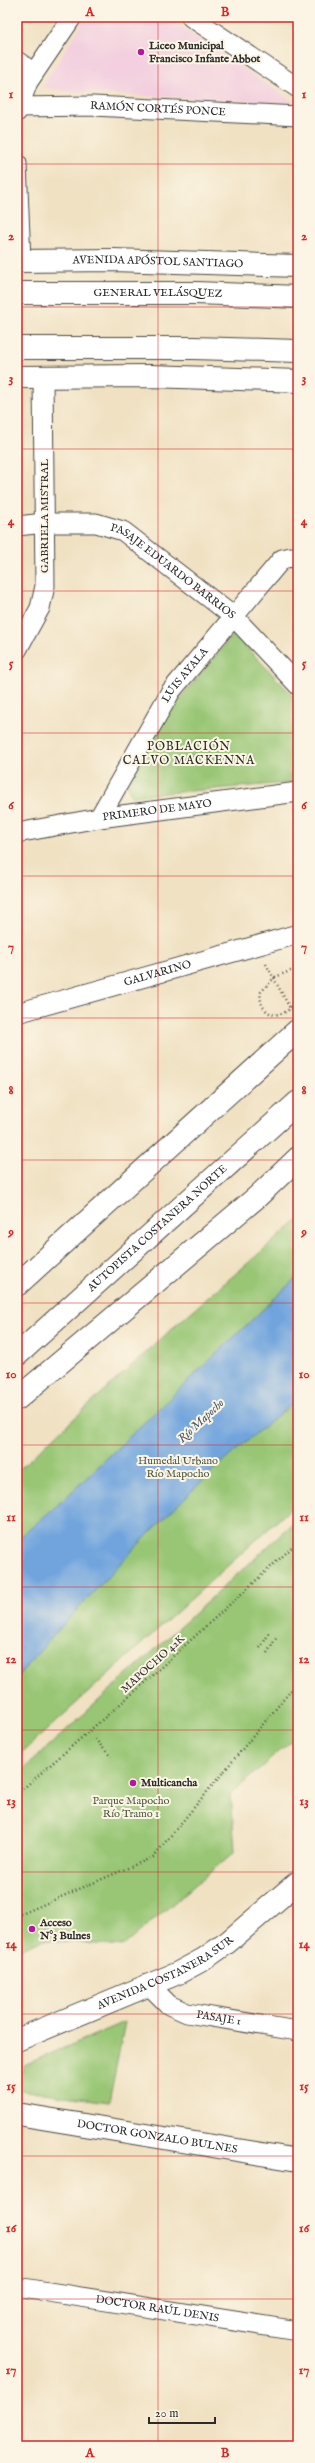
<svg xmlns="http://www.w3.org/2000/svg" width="315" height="2463" font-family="'IM FELL English',serif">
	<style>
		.built { fill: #f3cfdf }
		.green { fill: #98c675; stroke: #627850 }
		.water { fill: #71a4dd; stroke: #4e6884 }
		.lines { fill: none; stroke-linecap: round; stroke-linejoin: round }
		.minor-casing { stroke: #494642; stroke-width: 21 }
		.tertiary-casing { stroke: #494642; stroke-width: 24 }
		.secondary-casing { stroke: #494642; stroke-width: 24 }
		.motorway-casing { stroke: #494642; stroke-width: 24 }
		.path { stroke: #494642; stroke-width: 2.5; stroke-dasharray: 1 3; stroke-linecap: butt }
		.minor { stroke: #fff; stroke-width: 19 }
		.tertiary { stroke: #fff; stroke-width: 22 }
		.secondary { stroke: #fff; stroke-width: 22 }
		.motorway { stroke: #fff; stroke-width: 22 }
		.path-bridge { stroke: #494642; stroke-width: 2.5; stroke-dasharray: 1 3; stroke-linecap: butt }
		.grid { fill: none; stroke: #d62828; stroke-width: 1; stroke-opacity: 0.55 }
		.poi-dot { fill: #b5179e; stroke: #fcf5e5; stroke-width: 1.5 }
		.labels { text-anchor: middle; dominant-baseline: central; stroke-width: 4; stroke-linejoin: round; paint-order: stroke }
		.poi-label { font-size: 11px; font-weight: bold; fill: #2b2b2b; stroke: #fcf5e5; text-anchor: start }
		.street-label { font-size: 11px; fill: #2b2b2b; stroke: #fcf5e5 }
		.park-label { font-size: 11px; fill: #4c5a41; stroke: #fcf5e5 }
		.neighbourhood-label { font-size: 12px; letter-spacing: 1px; fill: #2b2b2b; stroke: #fcf5e5 }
		.water-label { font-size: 12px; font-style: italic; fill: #445569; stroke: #fcf5e5 }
		.neatline { fill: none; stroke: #d62828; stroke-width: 1.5 }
		.grid-label { font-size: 13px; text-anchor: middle; font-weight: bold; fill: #d62828 }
	</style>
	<rect width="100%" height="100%" fill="#fcf5e5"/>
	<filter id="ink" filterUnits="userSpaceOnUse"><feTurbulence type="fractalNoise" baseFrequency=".025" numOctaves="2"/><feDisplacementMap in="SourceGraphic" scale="8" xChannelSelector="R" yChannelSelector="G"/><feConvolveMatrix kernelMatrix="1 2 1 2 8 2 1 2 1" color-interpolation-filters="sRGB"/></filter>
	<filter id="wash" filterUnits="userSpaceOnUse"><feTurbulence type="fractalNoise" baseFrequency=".012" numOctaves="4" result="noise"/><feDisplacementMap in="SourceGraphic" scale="16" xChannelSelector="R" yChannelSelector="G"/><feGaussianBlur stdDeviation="0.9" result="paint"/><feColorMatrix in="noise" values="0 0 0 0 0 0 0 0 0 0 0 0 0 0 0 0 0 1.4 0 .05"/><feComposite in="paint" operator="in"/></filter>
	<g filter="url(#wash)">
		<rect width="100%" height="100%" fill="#f0e1c2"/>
		<!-- built -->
		<polygon class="built" points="86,17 166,17 295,103 69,92 42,87"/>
		<!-- green -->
		<g class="green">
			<polygon points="234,634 298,701 298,782 131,796 128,785 170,710"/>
			<polygon points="298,1220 298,1502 17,1757 17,1471 176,1325"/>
			<polygon points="298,1519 298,1735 231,1794 235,1851 123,1946 44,1940 17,1951 17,1775"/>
			<polygon points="125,2022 109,2102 20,2090 24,2065"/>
		</g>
		<!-- water -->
		<path class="water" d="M298,1276v124c-87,65 -161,145 -235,225 -16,17 -30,35 -46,52v-137l45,-39z"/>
	</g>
	<g filter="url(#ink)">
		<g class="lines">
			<defs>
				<g id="minor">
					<polyline points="191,17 298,88"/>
					<polyline points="17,61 34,73"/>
					<path id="s1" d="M17,107l76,-1 205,10"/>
					<polyline points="17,112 28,82 72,17"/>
					<polyline points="17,164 21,261"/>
					<path id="s2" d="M17,526l28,-3h51l27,8 111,86 64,68"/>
					<polyline points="17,650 40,608 45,586 43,376"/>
					<path id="s3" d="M99,818l72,-127 111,-132 9,-2 7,2"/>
					<path id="s4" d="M17,833l82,-15 199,-26"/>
					<path id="s5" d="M17,1013l281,-79"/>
					<path id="s6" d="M149,1985l20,20 18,8 111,18"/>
					<path id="s7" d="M17,2287l281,44"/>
				</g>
				<g id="tertiary">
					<polyline points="17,1285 298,1030"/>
					<path id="s8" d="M17,2114l281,46"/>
				</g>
				<g id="secondary">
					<path id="s9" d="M17,261l96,-1 185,6"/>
					<polyline points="17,377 150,376 298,381"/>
					<path id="s10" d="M17,2040l161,-67 26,-14 24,-17 70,-60"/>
				</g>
				<g id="motorway">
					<path id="s11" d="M17,293h179l102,4"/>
					<polyline points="17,348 193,348 298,351"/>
					<path id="s12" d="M17,1355l281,-253"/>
					<polyline points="17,1399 257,1197 298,1158"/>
				</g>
			</defs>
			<!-- minor casing -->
			<use href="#minor" class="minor-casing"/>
			<!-- tertiary casing -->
			<use href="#tertiary" class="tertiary-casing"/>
			<!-- secondary casing -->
			<use href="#secondary" class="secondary-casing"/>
			<!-- motorway casing -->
			<use href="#motorway" class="motorway-casing"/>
			<!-- path -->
			<g class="path">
				<polyline points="266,964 291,1010"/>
				<polyline points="275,977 298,968"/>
				<polyline points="260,1648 270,1632"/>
				<polyline points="267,1653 277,1637"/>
				<polyline points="95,1739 111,1757"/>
				<polyline points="17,1794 134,1692 298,1542"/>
				<polyline points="17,1916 153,1857 298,1682"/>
			</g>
			<!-- minor -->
			<use href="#minor" class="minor"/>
			<!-- tertiary -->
			<use href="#tertiary" class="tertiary"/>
			<!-- secondary -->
			<use href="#secondary" class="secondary"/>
			<!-- motorway -->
			<use href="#motorway" class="motorway"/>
			<!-- path-bridge -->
			<path class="path-bridge" d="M275,977l-14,15c-3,13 7,27 22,21 6,-2 10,-8 15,-12"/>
		</g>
	</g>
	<!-- grid -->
	<path class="grid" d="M158,17v2429M17,164h281M17,307h281M17,449h281M17,591h281M17,733h281M17,876h281M17,1018h281M17,1160h281M17,1303h281M17,1445h281M17,1587h281M17,1730h281M17,1872h281M17,2014h281M17,2156h281M17,2299h281"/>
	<!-- markers -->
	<g class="poi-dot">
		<circle cx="141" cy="52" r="4"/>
		<circle cx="133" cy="1783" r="4"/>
		<circle cx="32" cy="1929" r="4"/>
	</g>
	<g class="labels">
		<!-- poi labels -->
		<g class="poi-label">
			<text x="149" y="46">Liceo Municipal<tspan x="149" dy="13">Francisco Infante Abbot</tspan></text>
			<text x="141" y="1783">Multicancha</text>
			<text x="40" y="1923">Acceso<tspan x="40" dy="13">N°3 Bulnes</tspan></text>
		</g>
		<!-- street labels -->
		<g class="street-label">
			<text stroke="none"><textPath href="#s1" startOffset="141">RAMÓN CORTÉS PONCE</textPath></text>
			<text stroke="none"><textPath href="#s9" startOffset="141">AVENIDA APÓSTOL SANTIAGO</textPath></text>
			<text stroke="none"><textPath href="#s11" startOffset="141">GENERAL VELÁSQUEZ</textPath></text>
			<text transform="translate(45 516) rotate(-90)">GABRIELA MISTRAL</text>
			<text stroke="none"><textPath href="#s2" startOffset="171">PASAJE EDUARDO BARRIOS</textPath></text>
			<text stroke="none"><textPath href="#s3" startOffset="167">LUIS AYALA</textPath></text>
			<text stroke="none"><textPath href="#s4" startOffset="142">PRIMERO DE MAYO</textPath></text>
			<text stroke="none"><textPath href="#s5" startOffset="146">GALVARINO</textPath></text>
			<text stroke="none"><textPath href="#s12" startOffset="189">AUTOPISTA COSTANERA NORTE</textPath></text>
			<text transform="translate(153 1664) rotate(-42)">MAPOCHO 42K</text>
			<text stroke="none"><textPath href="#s10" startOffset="163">AVENIDA COSTANERA SUR</textPath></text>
			<text stroke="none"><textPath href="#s6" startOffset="80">PASAJE 1</textPath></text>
			<text stroke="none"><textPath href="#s8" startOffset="142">DOCTOR GONZALO BULNES</textPath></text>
			<text stroke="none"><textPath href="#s7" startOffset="142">DOCTOR RAÚL DENIS</textPath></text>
		</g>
		<!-- park labels -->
		<g class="park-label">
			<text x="178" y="1461">Humedal Urbano<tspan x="178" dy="13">Río Mapocho</tspan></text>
			<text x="131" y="1801">Parque Mapocho<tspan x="131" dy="13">Río Tramo 1</tspan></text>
		</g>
		<!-- neighbourhood labels -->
		<g class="neighbourhood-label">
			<text x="189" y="746">POBLACIÓN<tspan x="189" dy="14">CALVO MACKENNA</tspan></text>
		</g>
		<!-- water labels -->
		<g class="water-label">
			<text transform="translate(201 1421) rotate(-43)">Río Mapocho</text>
		</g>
	</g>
	<!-- margin -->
	<rect width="315" height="2463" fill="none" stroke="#fcf5e5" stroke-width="44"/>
	<!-- scale -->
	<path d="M149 2417v6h66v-6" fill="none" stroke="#2b2b2b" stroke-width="2"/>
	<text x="155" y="2417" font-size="12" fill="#2b2b2b" stroke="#fcf5e5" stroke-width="3" paint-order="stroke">20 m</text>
	<rect x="22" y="22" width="271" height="2419" class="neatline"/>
	<g class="grid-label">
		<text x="90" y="16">A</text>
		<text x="225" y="16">B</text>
		<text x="11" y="98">1</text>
		<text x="304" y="98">1</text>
		<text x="11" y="240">2</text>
		<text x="304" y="240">2</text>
		<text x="11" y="382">3</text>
		<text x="304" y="382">3</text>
		<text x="11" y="525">4</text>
		<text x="304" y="525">4</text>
		<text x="11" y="667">5</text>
		<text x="304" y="667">5</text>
		<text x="11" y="809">6</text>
		<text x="304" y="809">6</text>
		<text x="11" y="951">7</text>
		<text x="304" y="951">7</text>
		<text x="11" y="1094">8</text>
		<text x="304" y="1094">8</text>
		<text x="11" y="1236">9</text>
		<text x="304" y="1236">9</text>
		<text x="11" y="1378">10</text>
		<text x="304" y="1378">10</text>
		<text x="11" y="1521">11</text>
		<text x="304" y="1521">11</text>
		<text x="11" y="1663">12</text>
		<text x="304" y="1663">12</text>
		<text x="11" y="1805">13</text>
		<text x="304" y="1805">13</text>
		<text x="11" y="1948">14</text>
		<text x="304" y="1948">14</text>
		<text x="11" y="2090">15</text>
		<text x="304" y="2090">15</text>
		<text x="11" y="2232">16</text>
		<text x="304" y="2232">16</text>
		<text x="11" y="2374">17</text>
		<text x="304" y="2374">17</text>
		<text x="90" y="2457">A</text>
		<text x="225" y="2457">B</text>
	</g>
</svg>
